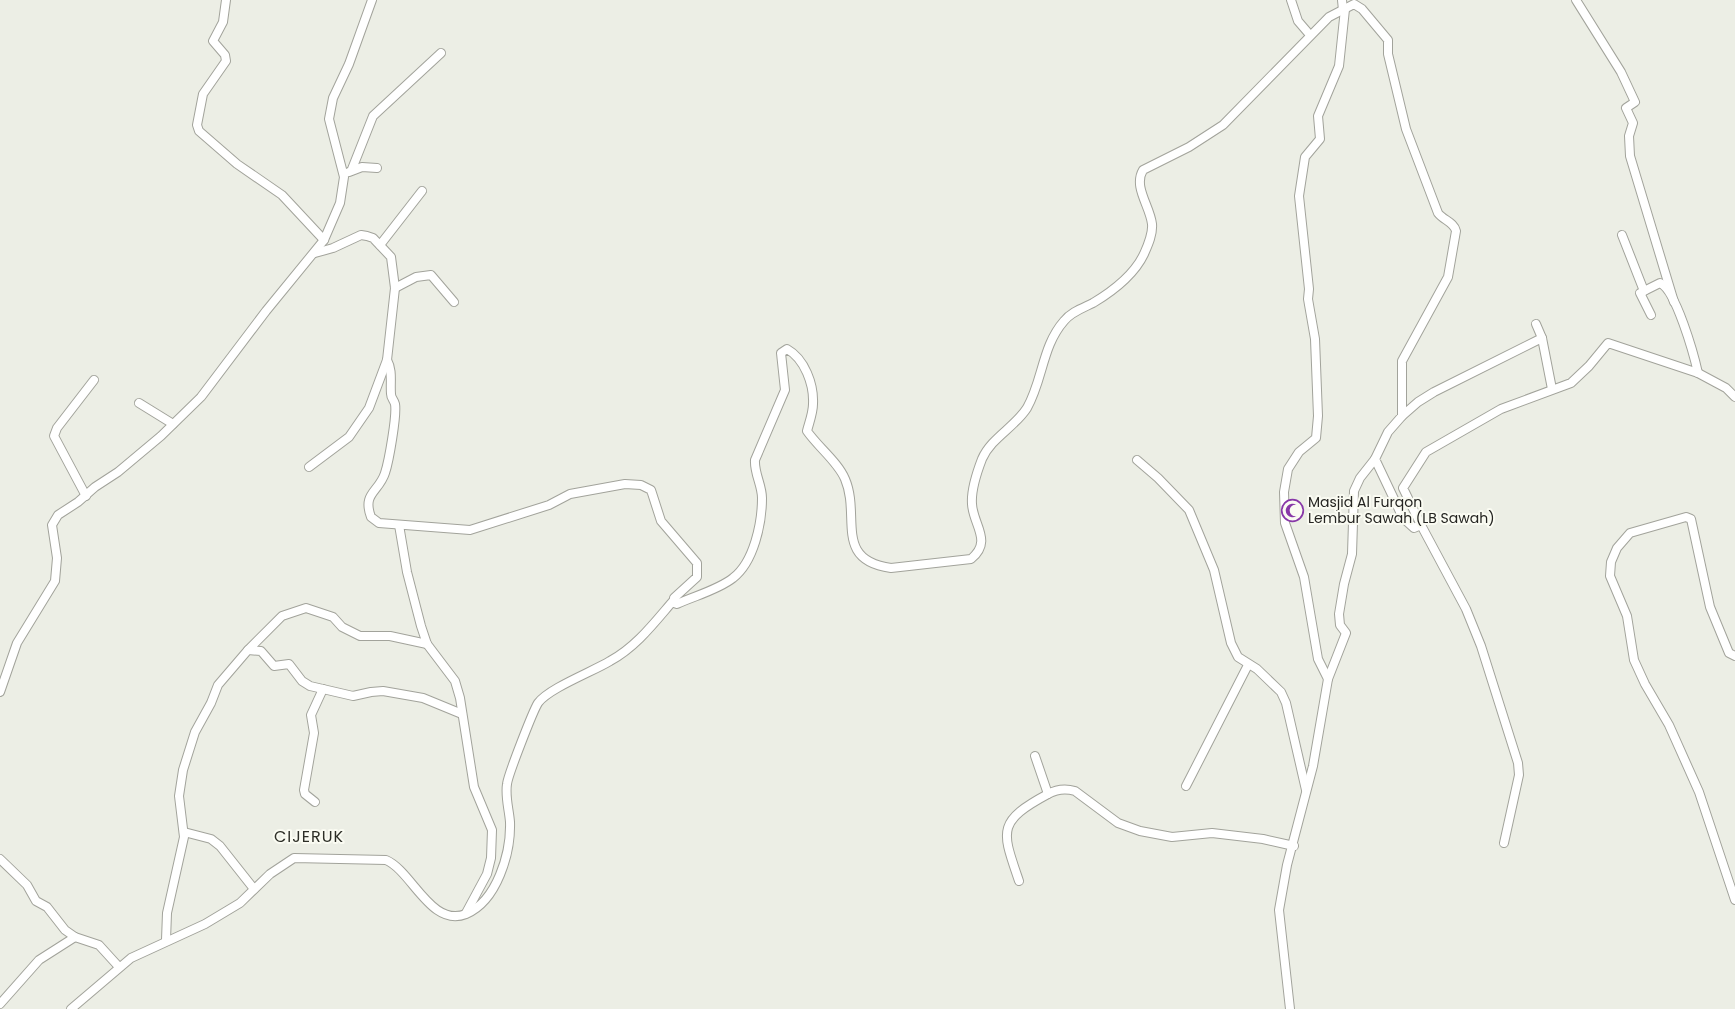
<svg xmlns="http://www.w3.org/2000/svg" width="1735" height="1009" font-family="Poppins,sans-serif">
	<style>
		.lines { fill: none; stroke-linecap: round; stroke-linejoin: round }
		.street-casing { stroke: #a2a39b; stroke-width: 10 }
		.street { stroke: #fff; stroke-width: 8 }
		.labels { text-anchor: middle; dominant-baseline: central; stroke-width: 4; stroke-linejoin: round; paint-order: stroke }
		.poi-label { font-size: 14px; fill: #242421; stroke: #fafbf2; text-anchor: start }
		.quarter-label { font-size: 16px; letter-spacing: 1px; fill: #2d2e27; stroke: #fafbf2 }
	</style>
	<rect width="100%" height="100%" fill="#eceee5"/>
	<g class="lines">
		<defs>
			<g id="street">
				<polyline points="226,0 223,22 213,41 225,55 226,61 203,94 197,125 199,131 237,164 282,195 324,240"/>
				<polyline points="1291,0 1298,21 1310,35"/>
				<polyline points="1342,0 1343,10"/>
				<polyline points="1576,0 1621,72 1635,102 1626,108 1633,123 1629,136 1630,156 1674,302"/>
				<polyline points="352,169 373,116 441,53"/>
				<polyline points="349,172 362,167 377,168"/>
				<polyline points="1622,235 1644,291"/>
				<polyline points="380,245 422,191"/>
				<polyline points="395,288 416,277 431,275 454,302"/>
				<path d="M1651,315l-11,-22 20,-10c16,7 34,72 38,90"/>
				<polyline points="1536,324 1542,338 1552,389"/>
				<path d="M387,360c6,11 3,22 4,34 0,4 3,6 4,10 2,11 -6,57 -10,69 -6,19 -23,20 -14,44l8,6 91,7 79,-25 21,-11 55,-10 16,1 10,5 10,31 36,42v14l-23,21v5l3,1c17,-8 41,-14 56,-26 21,-16 29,-55 29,-80 0,-13 -8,-25 -7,-38l30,-70 -4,-37 6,-4c18,10 27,36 26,55 0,9 -4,19 -6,27 11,16 31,31 38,48 16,37 -12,81 46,89l80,-9c22,-18 2,-34 1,-55 -1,-13 5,-32 10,-45 9,-21 33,-32 45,-51 16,-28 15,-62 37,-87 7,-9 19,-13 29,-18 20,-12 41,-28 51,-49 4,-9 9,-20 8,-30 -2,-18 -19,-37 -9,-54l46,-23 34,-22 106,-108 25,-13 8,5 26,31v14l18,75 32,84c5,7 16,9 18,18l-8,46 -46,84v55l-14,16 -13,27 28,59 11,10 7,-3 -18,-37 23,-36 75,-43 70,-26 18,-17 19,-23 90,30 28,15 9,9"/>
				<polyline points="139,403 173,424"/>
				<polyline points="1402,416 1418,402 1434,392 1542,338"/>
				<polyline points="1137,460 1158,478 1189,510 1214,570 1231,643 1238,657 1257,669 1281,692 1286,703 1306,790"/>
				<polyline points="309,467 349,437 369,408 387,360 395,288 391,257 373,238 367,236 361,235 333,248 315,253"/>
				<polyline points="86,496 54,436 57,428 94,380"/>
				<polyline points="399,525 407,572 421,626 427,644 455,681 460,698 474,787 492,830 491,858 487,874 466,913"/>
				<polyline points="1421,525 1466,609 1481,646 1518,763 1519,775 1504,843"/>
				<polyline points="248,650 282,616 306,608 333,617 342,627 360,636 390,636 427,644"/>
				<polyline points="1735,656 1729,653 1710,607 1691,519 1686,517 1630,533 1617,548 1611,562 1610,576 1627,616 1634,660 1645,684 1669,725 1699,792 1735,900"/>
				<polyline points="1328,679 1346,633 1340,625 1339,614 1344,584 1352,554 1354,491 1360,478 1375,459"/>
				<polyline points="0,692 17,643 55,581 57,558 52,525 58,515 78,502 95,487 118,472 161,436 201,397 266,311 324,240 340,203 344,177 329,119 333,98 349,64 372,0"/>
				<path d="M1035,756l13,38c9,-5 17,-6 27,-3l43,32 22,8 32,6 40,-4 51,6 31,7"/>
				<polyline points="1186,786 1248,665"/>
				<polyline points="315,802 305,794 304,790 314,733 311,715 323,689"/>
				<polyline points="184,832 211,839 220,846 254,889"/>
				<polyline points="0,859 27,885 36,901 47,907 65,930 75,937"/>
				<path d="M1019,881c-17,-50 -23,-59 29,-87"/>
				<polyline points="166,940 167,913 184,837 179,796 183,770 195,732 211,703 218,685 248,650 261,651 274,666 289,664 302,681 310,686 353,696 371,692 383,691 423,698 462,714"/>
				<polyline points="0,1004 39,960 75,937 99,945 119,967"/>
				<path d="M71,1009l60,-51 74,-34 35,-21 30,-29 24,-16 92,2c26,11 45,68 80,54 31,-13 45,-61 44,-92 -1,-13 -5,-25 -3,-38 1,-9 26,-73 31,-81 11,-15 56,-32 72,-42 26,-14 44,-38 63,-60"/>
				<polyline points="1290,1009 1279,910 1287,865 1313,766 1328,679 1318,659 1304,577 1285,523 1284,492 1288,469 1299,452 1316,438 1318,416 1315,339 1308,299 1309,289 1299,196 1305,157 1320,139 1318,116 1339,66 1345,9"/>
			</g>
		</defs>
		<!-- street casing -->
		<use href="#street" class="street-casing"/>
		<!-- street -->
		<use href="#street" class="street"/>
	</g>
	<!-- icons -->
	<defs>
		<symbol id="mosque-ring" viewBox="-11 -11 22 22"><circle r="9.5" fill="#fafbf2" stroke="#8838a8" stroke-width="1.5"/><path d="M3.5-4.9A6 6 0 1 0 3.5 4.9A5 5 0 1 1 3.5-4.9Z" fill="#8838a8"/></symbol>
	</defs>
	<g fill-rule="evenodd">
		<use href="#mosque-ring" x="1280" y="498" width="25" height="25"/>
	</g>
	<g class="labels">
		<!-- poi labels -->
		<g class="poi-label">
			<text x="1308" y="502">Masjid Al Furqon<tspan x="1308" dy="16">Lembur Sawah (LB Sawah)</tspan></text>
		</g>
		<!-- quarter labels -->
		<g class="quarter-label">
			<text x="309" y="836">CIJERUK</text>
		</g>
	</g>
</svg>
